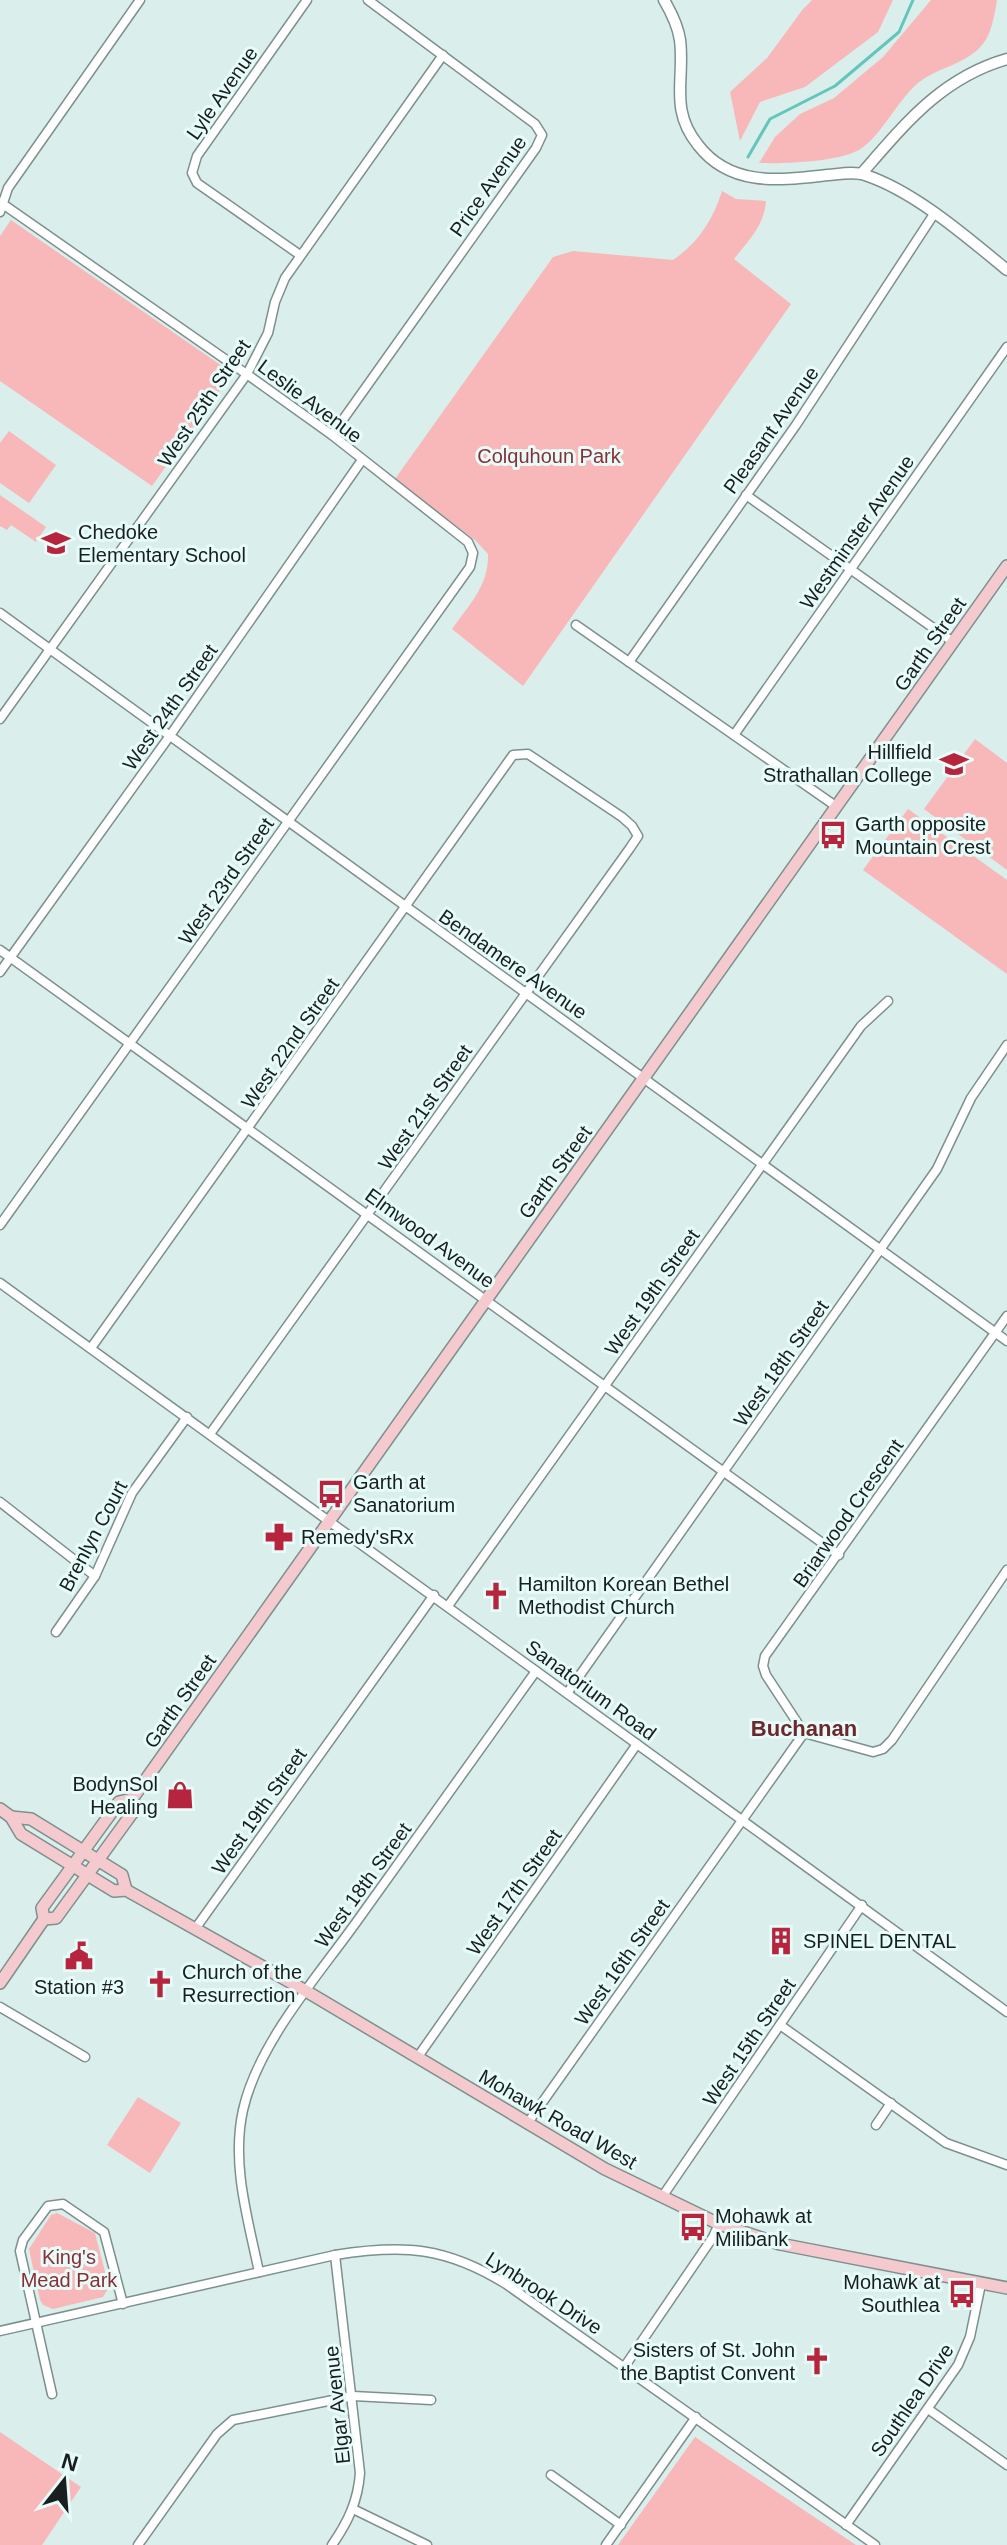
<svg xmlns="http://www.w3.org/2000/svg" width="1007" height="2545" font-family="Helvetica,sans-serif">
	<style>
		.green { fill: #f8b8b9 }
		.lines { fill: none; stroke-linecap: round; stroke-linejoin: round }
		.stream { stroke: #63c5bb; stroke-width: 3 }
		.minor-casing { stroke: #7d908d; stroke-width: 11 }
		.tertiary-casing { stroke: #7d908d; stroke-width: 13 }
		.secondary-casing { stroke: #7d908d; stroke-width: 14 }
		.minor { stroke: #fff; stroke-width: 8 }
		.tertiary { stroke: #fff; stroke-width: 10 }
		.secondary { stroke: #f5cace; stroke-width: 11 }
		.labels { text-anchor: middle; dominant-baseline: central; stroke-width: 6; stroke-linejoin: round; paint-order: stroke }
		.street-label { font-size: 20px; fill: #181f1e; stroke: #e7fcf9 }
		.park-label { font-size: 20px; fill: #8a2f38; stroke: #e7fcf9 }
		.poi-label { font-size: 20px; fill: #181f1e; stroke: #e7fcf9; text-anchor: start }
		.neighbourhood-label { font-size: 22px; font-weight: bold; fill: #6d272d; stroke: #e7fcf9 }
	</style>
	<rect width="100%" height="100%" fill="#daeeec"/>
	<!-- green -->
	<g class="green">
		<polygon points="812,0 893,0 878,32 805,87 760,102 740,141 730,92 767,58 803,9"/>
		<path d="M931,0h66c-2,12 -5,31 -12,41 -15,23 -48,26 -67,42 -21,18 -35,50 -56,65 -19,14 -80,16 -103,15l16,-26 25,-23 34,-16 49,-41z"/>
		<path d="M722,191l14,8 30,2c-2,25 -17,39 -32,58l57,45 -268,382 -71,-57c18,-25 37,-44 36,-75l-12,-13 -81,-62 158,-222 20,-6 100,9c25,-17 40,-40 49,-69z"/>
		<polygon points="11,220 232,373 152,486 0,381 0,236"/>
		<polygon points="9,431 56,465 29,503 0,483 0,443"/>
		<polygon points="0,495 46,527 36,542 11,525 7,530 0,526"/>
		<polygon points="975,739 1007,763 1007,870 924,809"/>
		<polygon points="908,809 1007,880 1007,974 863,870"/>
		<polygon points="138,2097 181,2123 150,2173 107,2145"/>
		<polygon points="57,2213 95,2233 109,2287 103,2297 53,2309 43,2305 40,2300 29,2249 51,2215"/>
		<polygon points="0,2432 81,2487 42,2545 0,2545"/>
		<polygon points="695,2437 856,2545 618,2545"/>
	</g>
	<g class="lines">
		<!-- stream -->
		<polyline class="stream" points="748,157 770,119 835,86 899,32 913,0"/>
		<defs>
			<g id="minor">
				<polyline points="0,202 255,380 332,435 468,542 473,553 470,567 0,1225"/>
				<polyline points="0,212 8,188 140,0"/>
				<polyline points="300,255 197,183 192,173 197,156 307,0"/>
				<polyline points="332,435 536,148 542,135 535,124 368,0"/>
				<polyline points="746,495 953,642"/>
				<polyline points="0,613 1007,1341"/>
				<polyline points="576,625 837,807"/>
				<polyline points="629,662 796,425 934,214"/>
				<polyline points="0,719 247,374 268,333 275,302 285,278 443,55"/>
				<polyline points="734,735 1007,347"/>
				<polyline points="0,950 839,1555"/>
				<polyline points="0,972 169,737 362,460"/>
				<polyline points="0,1283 1007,2012"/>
				<polyline points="1007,1316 765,1656 763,1666 766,1675 804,1733 873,1752 883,1749 892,1740 1007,1570"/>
				<polyline points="91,1348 513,755 528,754 622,817 632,826 638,836 630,848 210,1434"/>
				<polyline points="0,1502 95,1576"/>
				<polyline points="448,1606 861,1026 888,1001"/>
				<polyline points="56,1632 95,1576 132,1493 187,1417"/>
				<polyline points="568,1692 937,1169 971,1098 1007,1045"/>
				<polyline points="195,1929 434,1595"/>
				<polyline points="0,2007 85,2057"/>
				<polyline points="780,2025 946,2143 1007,2165"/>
				<polyline points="417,2058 637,1744"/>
				<polyline points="527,2124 804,1733"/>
				<polyline points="876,2125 891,2103"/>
				<polyline points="662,2197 862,1905"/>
				<path d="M259,2272c-11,-53 -28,-108 -16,-162 15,-66 73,-132 112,-186 61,-85 121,-169 181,-253"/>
				<path d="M0,2331l335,-76c69,-11 111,-8 171,29l369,261"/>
				<polyline points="625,2366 713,2237 719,2224"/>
				<polyline points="52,2394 20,2251 23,2240 48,2206 63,2204 104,2232 123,2304"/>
				<polyline points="928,2409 1007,2465"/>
				<polyline points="551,2475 621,2525"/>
				<polyline points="353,2509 427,2545"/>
				<polyline points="846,2525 958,2365 970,2337 981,2284"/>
				<polyline points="138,2545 217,2434 233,2420 353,2396 431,2400"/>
				<path d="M332,2545c16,-23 26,-44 28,-72l-25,-218"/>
				<polyline points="606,2545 696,2417"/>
			</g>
			<g id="tertiary">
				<path d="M664,0c7,12 14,26 16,40 5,40 -11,69 18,105 33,43 84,35 130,30 12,-1 26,-4 37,0 49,16 102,62 142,95"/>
				<path d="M862,173c43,-49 79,-95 145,-114"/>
			</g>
			<g id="secondary">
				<polyline points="0,1809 11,1817 21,1834 114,1891 126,1890 306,1991 605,2169 719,2224 780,2244 1007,2288"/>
				<polyline points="11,1817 31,1819 122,1875 126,1890"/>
				<polyline points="44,1919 56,1918 133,1812 132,1799 1007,566"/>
				<polyline points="0,1983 44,1919 42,1908 119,1802 132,1799"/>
			</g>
		</defs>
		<!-- minor casing -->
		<use href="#minor" class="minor-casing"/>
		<!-- tertiary casing -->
		<use href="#tertiary" class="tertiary-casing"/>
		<!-- secondary casing -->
		<use href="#secondary" class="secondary-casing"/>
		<!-- minor -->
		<use href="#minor" class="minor"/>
		<!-- tertiary -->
		<use href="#tertiary" class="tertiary"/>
		<!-- secondary -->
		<use href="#secondary" class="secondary"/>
	</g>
	<!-- icons -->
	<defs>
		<symbol id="school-bare" viewBox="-9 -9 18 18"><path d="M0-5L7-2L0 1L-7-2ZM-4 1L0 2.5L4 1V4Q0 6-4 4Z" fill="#b6243d" stroke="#e7fcf9" stroke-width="2.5" paint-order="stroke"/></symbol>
		<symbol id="bus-bare" viewBox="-9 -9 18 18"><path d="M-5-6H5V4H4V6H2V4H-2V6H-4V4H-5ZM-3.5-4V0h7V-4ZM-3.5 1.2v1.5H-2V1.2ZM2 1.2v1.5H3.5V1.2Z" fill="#b6243d" stroke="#e7fcf9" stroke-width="2.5" paint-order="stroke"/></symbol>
		<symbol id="pharmacy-bare" viewBox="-9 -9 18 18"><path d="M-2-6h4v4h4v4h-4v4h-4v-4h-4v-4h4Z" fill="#b6243d" stroke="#e7fcf9" stroke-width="2.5" paint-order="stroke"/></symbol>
		<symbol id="church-bare" viewBox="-9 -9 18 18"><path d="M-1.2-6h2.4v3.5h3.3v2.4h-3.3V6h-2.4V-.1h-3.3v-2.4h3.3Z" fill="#b6243d" stroke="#e7fcf9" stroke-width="2.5" paint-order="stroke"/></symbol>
		<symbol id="shop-bare" viewBox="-9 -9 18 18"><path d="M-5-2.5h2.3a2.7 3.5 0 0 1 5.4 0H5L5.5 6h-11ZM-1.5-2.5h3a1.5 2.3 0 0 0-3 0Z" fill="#b6243d" stroke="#e7fcf9" stroke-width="2.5" paint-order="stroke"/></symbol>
		<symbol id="building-bare" viewBox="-9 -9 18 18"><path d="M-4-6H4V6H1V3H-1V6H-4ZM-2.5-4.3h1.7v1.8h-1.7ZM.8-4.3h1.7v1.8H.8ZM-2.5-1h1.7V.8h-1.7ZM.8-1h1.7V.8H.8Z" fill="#b6243d" stroke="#e7fcf9" stroke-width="2.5" paint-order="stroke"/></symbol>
		<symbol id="civic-bare" viewBox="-9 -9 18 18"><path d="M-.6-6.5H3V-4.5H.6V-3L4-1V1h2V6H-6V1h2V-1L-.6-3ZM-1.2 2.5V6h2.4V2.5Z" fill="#b6243d" stroke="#e7fcf9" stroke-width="2.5" paint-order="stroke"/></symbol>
	</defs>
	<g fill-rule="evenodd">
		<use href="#school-bare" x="36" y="523" width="40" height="40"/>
		<use href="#school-bare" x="934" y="744" width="40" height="40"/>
		<use href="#bus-bare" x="813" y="815" width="40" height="40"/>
		<use href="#bus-bare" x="311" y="1474" width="40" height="40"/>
		<use href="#pharmacy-bare" x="259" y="1517" width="40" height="40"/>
		<use href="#church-bare" x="476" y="1576" width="40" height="40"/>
		<use href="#shop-bare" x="160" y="1775" width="40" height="40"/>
		<use href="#building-bare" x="761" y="1921" width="40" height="40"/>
		<use href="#civic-bare" x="59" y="1936" width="40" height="40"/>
		<use href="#church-bare" x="140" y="1964" width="40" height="40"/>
		<use href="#bus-bare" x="673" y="2207" width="40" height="40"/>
		<use href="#bus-bare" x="942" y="2274" width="40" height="40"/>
		<use href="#church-bare" x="797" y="2341" width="40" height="40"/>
	</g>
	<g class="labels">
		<!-- street labels -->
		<g class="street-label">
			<text transform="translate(222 93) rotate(-55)">Lyle Avenue</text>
			<text transform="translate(488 186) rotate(-55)">Price Avenue</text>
			<text transform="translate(310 401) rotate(37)">Leslie Avenue</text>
			<text transform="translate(204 403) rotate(-56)">West 25th Street</text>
			<text transform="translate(771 430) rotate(-55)">Pleasant Avenue</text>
			<text transform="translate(857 532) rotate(-55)">Westminster Avenue</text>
			<text transform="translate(930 644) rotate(-55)">Garth Street</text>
			<text transform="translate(170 707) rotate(-55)">West 24th Street</text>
			<text transform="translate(226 881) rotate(-55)">West 23rd Street</text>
			<text transform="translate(513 964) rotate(35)">Bendamere Avenue</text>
			<text transform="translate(290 1043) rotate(-55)">West 22nd Street</text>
			<text transform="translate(425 1107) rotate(-55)">West 21st Street</text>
			<text transform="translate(555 1172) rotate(-54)">Garth Street</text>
			<text transform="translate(430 1238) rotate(36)">Elmwood Avenue</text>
			<text transform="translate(652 1292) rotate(-55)">West 19th Street</text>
			<text transform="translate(781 1363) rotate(-55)">West 18th Street</text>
			<text transform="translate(848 1513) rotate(-55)">Briarwood Crescent</text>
			<text transform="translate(93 1536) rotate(-62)">Brenlyn Court</text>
			<text transform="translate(591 1690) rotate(36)">Sanatorium Road</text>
			<text transform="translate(180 1701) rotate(-55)">Garth Street</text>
			<text transform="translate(259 1811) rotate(-55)">West 19th Street</text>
			<text transform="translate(363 1885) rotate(-54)">West 18th Street</text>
			<text transform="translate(514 1892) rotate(-55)">West 17th Street</text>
			<text transform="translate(622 1962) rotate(-55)">West 16th Street</text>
			<text transform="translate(749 2042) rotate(-56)">West 15th Street</text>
			<text transform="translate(558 2119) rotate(30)">Mohawk Road West</text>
			<text transform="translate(544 2293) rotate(33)">Lynbrook Drive</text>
			<text transform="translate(912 2400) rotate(-56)">Southlea Drive</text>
			<text transform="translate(337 2405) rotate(-96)">Elgar Avenue</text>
		</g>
		<!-- park labels -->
		<g class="park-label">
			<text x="549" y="456">Colquhoun Park</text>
			<text x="69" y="2257">King's<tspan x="69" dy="23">Mead Park</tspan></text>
		</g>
		<!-- poi labels -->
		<g class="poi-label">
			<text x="78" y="532">Chedoke<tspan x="78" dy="23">Elementary School</tspan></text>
			<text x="932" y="752" text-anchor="end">Hillfield<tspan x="932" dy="23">Strathallan College</tspan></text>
			<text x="855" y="824">Garth opposite<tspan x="855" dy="23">Mountain Crest</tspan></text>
			<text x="353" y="1482">Garth at<tspan x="353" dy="23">Sanatorium</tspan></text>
			<text x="301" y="1537">Remedy'sRx</text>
			<text x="518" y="1584">Hamilton Korean Bethel<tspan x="518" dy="23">Methodist Church</tspan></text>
			<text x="158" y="1784" text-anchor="end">BodynSol<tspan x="158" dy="23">Healing</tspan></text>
			<text x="803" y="1941">SPINEL DENTAL</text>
			<text x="182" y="1972">Church of the<tspan x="182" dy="23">Resurrection</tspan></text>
			<text x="79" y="1987" text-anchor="middle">Station #3</text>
			<text x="715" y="2216">Mohawk at<tspan x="715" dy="23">Milibank</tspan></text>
			<text x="940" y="2282" text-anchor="end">Mohawk at<tspan x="940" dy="23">Southlea</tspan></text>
			<text x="795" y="2350" text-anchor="end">Sisters of St. John<tspan x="795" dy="23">the Baptist Convent</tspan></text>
		</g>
		<!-- neighbourhood labels -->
		<g class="neighbourhood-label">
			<text x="804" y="1728">Buchanan</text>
		</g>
	</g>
	<!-- north arrow -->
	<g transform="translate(64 2481) rotate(17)" stroke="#e7fcf9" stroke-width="6" paint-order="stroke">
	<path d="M0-6L14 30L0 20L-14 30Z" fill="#181f1e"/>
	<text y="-12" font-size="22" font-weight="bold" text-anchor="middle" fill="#181f1e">N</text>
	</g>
</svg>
